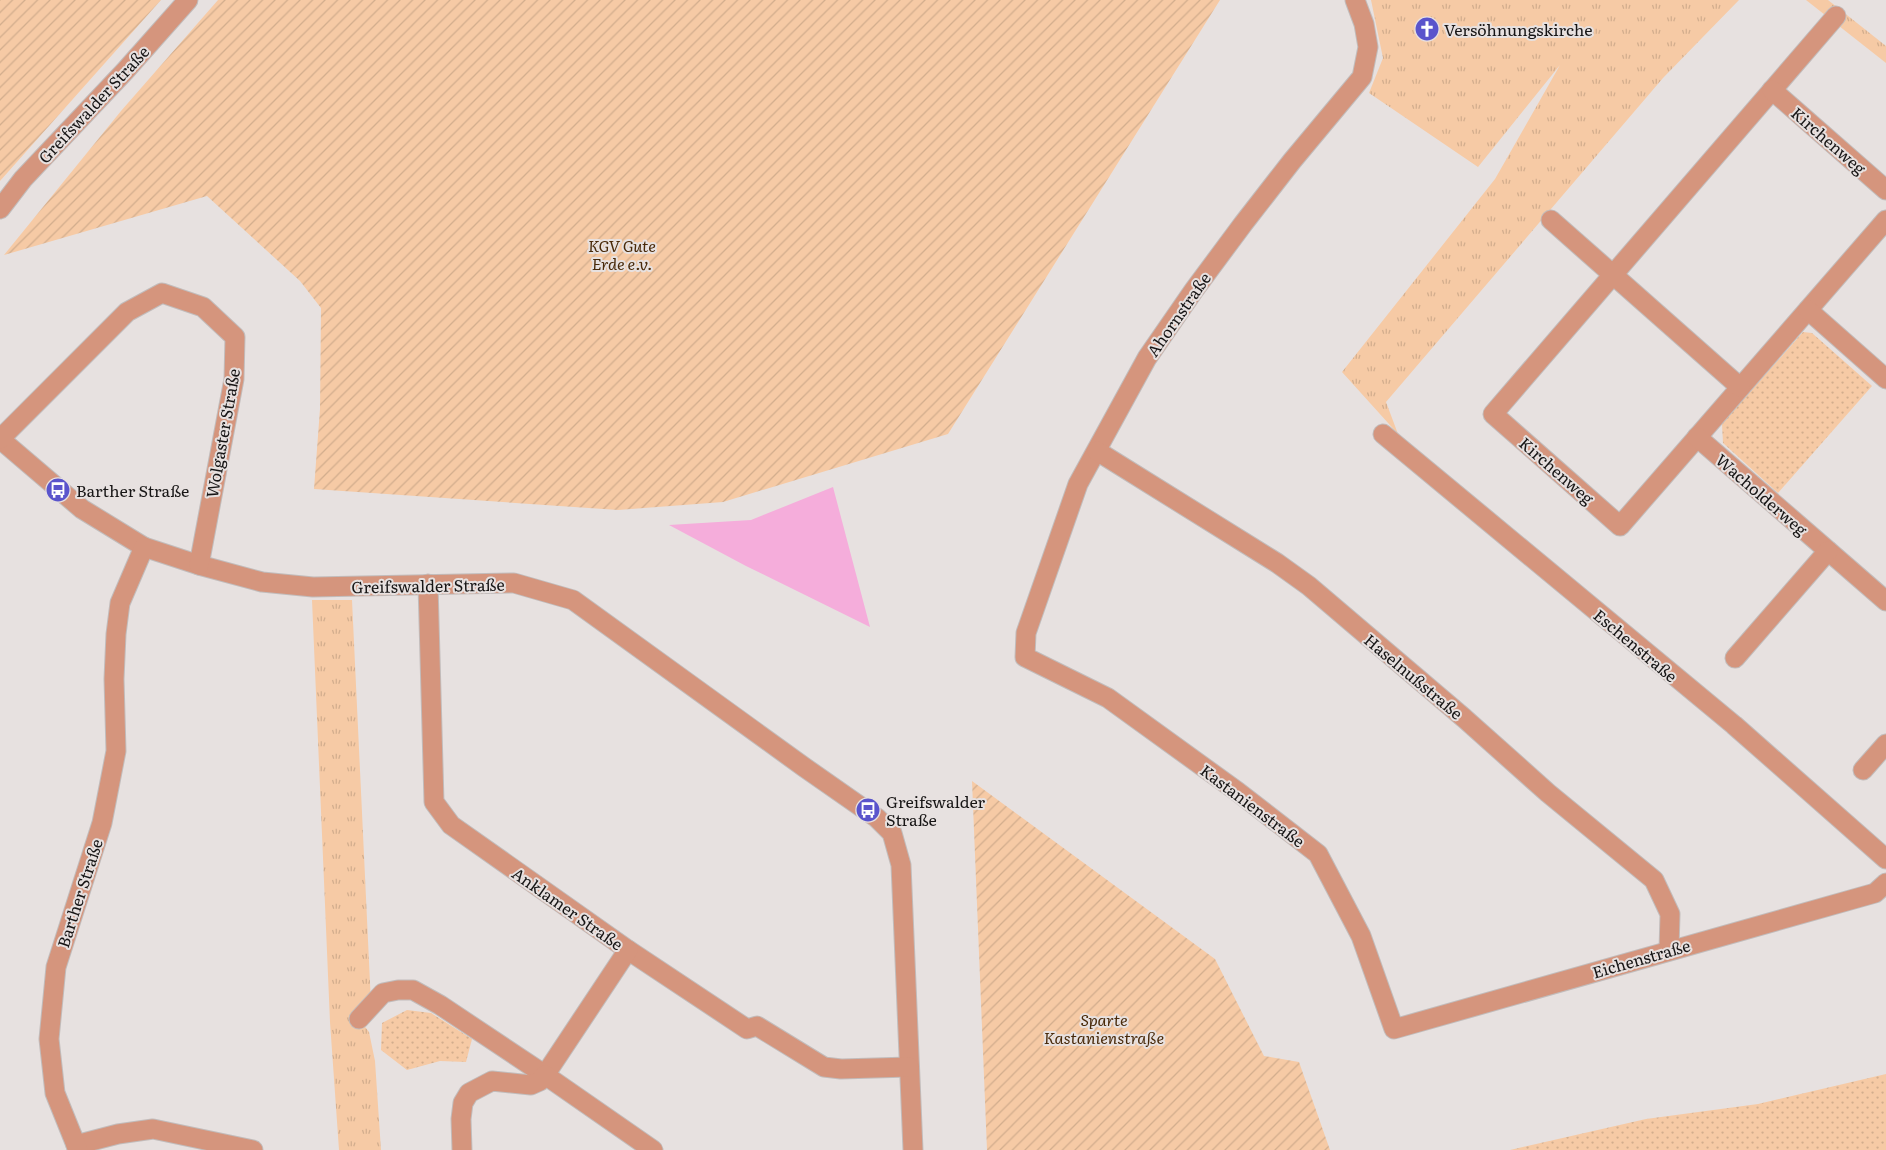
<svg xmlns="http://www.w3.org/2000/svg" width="1886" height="1150" font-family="Literata,serif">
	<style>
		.grass { fill: url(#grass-tufts) }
		.park { fill: url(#park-dots) }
		.garden { fill: url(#garden-furrows) }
		.water { fill: #f5addb }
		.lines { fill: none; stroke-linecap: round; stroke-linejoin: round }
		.minor-casing { stroke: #c2bcbb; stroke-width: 21 }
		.minor { stroke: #d5957d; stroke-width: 19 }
		.labels { text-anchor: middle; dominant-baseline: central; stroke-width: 4; stroke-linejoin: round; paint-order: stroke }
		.poi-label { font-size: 16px; fill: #171515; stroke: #e7e1e0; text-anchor: start }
		.street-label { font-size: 16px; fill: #171515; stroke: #e7e1e0 }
		.park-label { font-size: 16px; font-style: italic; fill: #482909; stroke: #e7e1e0 }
	</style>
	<defs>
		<pattern id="grass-tufts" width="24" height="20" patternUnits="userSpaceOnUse" patternTransform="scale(1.25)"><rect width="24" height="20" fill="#f6caa5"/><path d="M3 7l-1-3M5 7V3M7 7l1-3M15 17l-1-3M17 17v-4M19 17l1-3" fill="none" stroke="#d2ad8d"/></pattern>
		<pattern id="park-dots" width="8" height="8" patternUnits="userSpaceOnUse" patternTransform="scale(1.25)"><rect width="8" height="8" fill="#f6caa5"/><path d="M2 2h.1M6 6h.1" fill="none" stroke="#d2ad8d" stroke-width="1.8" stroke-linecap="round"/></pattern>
		<pattern id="garden-furrows" width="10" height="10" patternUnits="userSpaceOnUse" patternTransform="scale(1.25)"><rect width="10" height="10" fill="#f6caa5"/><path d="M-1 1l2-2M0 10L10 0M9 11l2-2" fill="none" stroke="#d2ad8d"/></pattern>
	</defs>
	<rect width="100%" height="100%" fill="#e7e1e0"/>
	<!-- grass -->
	<g class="grass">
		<polygon points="1371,0 1739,0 1663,78 1386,402 1398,434 1342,372 1495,179 1560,65 1478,167 1369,93 1383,58"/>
		<polygon points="1806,0 1828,0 1886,46 1886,63"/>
		<polygon points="312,600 352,600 371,1004 359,1019 369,1032 375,1061 381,1150 339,1150 330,1022"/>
	</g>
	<!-- park -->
	<g class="park">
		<polygon points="1803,332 1812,333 1872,386 1778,493 1723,443 1722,424"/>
		<polygon points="407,1010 431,1013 472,1039 466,1062 440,1061 407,1070 381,1050 382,1023"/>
		<polygon points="1886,1074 1886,1150 1510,1150 1646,1119 1758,1104"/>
	</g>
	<!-- garden -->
	<g class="garden">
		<polygon points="0,0 161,0 0,181"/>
		<polygon points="218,0 1220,0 948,434 723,502 618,510 314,489 320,409 321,308 300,281 207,196 4,255 121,111"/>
		<polygon points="972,781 1215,959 1264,1056 1299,1062 1330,1150 987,1150"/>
	</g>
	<!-- water -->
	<polygon class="water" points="833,487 870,627 746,566 669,525 751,520"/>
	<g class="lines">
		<defs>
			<g id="minor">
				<polyline points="1355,0 1364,24 1368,47 1362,77 1292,161 1243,224 1194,290 1147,358 1078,484 1026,633 1025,657 1108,698 1238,792 1318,854 1361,936 1394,1029 1875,893 1886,883"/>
				<polyline points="1836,16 1493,414 1620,526 1886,220"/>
				<polyline points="1772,90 1886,190"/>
				<polyline points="0,209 23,179 125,71 188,0"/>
				<polyline points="1551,220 1740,387"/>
				<polyline points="1808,310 1886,379"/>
				<polyline points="1383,434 1734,725 1886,859"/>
				<polyline points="1697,437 1886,601"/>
				<polyline points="0,439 82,509 144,547 199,565 262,582 313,587 514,583 573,600 804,767 877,818 892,833 901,865 913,1150"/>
				<polyline points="0,439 127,312 162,293 203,307 235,337 234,379 199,565"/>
				<polyline points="1097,451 1277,563 1309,586 1464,718 1548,793 1654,880 1670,914 1669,950"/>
				<polyline points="428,584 434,802 451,825 628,950 747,1029 757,1026 824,1067 841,1069 909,1067"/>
				<polyline points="1735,658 1828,551"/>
				<polyline points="1863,770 1886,744"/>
				<polyline points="359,1019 383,993 398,990 413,990 440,1005 545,1075 628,950"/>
				<polyline points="76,1145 118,1134 153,1129 253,1150"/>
				<polyline points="78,1150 55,1093 49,1039 56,967 102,823 116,751 114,679 116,634 120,603 144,547"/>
				<polyline points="462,1150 461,1119 463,1103 469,1093 492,1081 531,1085 540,1081 545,1075 653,1150"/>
			</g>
		</defs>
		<!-- minor casing -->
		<use href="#minor" class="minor-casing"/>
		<!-- minor -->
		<use href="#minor" class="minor"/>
	</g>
	<!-- icons -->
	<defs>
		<symbol id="church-disc" viewBox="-11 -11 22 22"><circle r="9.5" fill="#5a54cc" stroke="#e7e1e0"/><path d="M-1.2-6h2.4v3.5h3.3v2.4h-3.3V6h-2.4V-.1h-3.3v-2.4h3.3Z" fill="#fff"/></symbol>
		<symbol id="bus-disc" viewBox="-11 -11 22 22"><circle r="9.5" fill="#5a54cc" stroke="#e7e1e0"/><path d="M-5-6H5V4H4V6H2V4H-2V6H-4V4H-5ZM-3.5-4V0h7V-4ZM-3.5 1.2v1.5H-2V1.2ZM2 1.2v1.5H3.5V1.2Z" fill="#fff"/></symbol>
	</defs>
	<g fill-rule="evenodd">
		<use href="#church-disc" x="1413" y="15" width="28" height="28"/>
		<use href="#bus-disc" x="44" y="476" width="28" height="28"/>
		<use href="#bus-disc" x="854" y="796" width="28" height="28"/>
	</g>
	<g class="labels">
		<!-- poi labels -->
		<g class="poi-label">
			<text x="1444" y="29">Versöhnungskirche</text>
			<text x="76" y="490">Barther Straße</text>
			<text x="886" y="801">Greifswalder<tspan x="886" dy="18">Straße</tspan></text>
		</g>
		<!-- street labels -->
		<g class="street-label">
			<text transform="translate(93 104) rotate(-47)">Greifswalder Straße</text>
			<text transform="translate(1829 140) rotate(41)">Kirchenweg</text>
			<text transform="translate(1178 314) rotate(-55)">Ahornstraße</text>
			<text transform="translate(222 433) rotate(-80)">Wolgaster Straße</text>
			<text transform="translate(1557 470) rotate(41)">Kirchenweg</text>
			<text transform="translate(1762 494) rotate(41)">Wacholderweg</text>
			<text transform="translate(428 585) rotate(-1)">Greifswalder Straße</text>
			<text transform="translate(1636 645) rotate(40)">Eschenstraße</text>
			<text transform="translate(1414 676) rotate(40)">Haselnußstraße</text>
			<text transform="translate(1253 805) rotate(37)">Kastanienstraße</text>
			<text transform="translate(79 893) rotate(-72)">Barther Straße</text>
			<text transform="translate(568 908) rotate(35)">Anklamer Straße</text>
			<text transform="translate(1641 958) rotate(-16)">Eichenstraße</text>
		</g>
		<!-- park labels -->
		<g class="park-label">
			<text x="622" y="245">KGV Gute<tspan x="622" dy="18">Erde e.v.</tspan></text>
			<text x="1104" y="1019">Sparte<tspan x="1104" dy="18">Kastanienstraße</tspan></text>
		</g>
	</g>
</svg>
